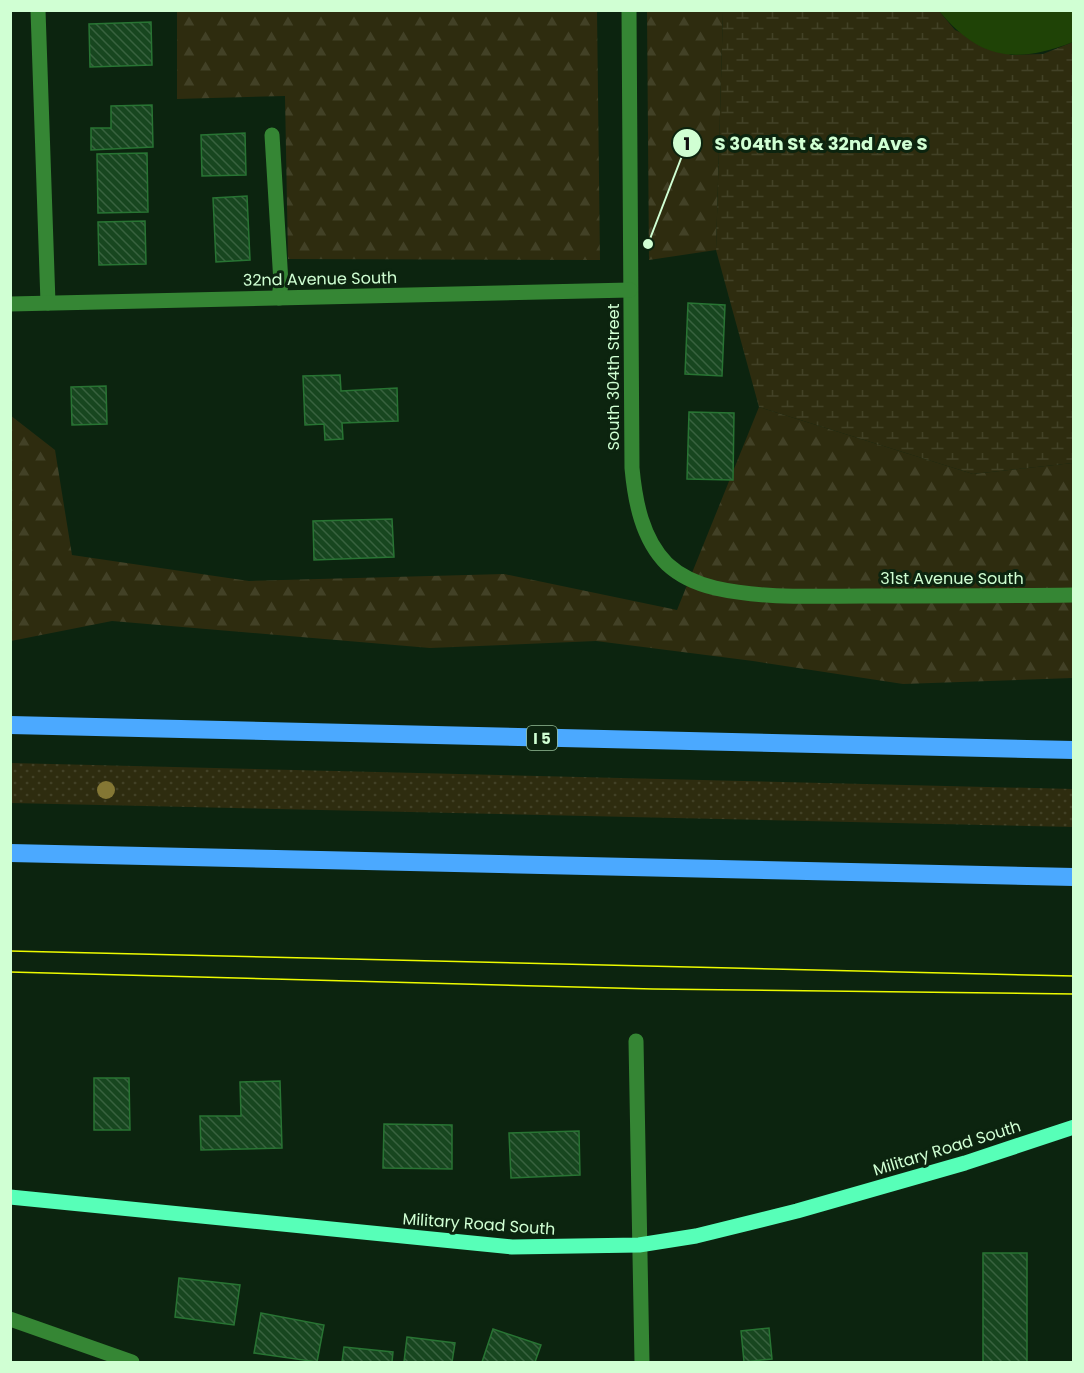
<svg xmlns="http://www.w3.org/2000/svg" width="1084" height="1373" font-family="Poppins,sans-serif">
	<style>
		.green { fill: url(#green-dots) }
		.forest { fill: url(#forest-firs) }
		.wetland { fill: url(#wetland-marsh) }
		.water { fill: #1f4306 }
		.building { fill: url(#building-back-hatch); stroke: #287433; stroke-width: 1.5 }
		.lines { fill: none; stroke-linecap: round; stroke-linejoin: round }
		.minor { stroke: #358634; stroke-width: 15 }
		.major { stroke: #57ffb8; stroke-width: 15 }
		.highway { stroke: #4ba9ff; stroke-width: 18 }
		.tram { stroke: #edfb00; stroke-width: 1.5 }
		.tree { fill: #847734 }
		.labels { text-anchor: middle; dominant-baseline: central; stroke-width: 6; stroke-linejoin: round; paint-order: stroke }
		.shield { fill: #0c240f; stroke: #95bd98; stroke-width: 1.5 }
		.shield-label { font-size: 15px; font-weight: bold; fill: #d0ffd3 }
		.street-label { font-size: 16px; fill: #d0ffd3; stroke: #0c240f }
		.leader { fill: none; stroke: #d0ffd3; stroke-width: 2 }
		.callout-dot { fill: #d0ffd3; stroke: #0c240f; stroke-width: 2 }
		.mark-label { font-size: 18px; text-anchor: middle; font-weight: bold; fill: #111 }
		.callout-label { font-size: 18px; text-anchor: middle; font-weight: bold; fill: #d0ffd3; stroke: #0c240f; stroke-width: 6; stroke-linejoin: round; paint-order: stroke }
	</style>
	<defs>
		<pattern id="green-dots" width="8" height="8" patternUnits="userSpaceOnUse" patternTransform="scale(1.5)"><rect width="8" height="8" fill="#2e2c0f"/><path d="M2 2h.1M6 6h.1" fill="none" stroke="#424126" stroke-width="1.8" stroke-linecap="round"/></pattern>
		<pattern id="forest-firs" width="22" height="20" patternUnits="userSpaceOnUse" patternTransform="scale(1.5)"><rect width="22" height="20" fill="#2e2c0f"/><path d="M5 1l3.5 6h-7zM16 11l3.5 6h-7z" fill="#424126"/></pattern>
		<pattern id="wetland-marsh" width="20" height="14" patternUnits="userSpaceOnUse" patternTransform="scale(1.5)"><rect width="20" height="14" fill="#2e2c0f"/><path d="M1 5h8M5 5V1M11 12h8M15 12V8" fill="none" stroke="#424126"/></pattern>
		<pattern id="building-back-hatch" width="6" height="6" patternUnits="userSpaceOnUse" patternTransform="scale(1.5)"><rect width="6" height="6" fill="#17461f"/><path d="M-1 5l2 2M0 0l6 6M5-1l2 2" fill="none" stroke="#38623f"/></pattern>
	</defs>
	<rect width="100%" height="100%" fill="#0c240f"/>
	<!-- green -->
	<polygon class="green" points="11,763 1073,789 1073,827 11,803"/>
	<!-- forest -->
	<g class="forest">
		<polygon points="177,11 597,11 600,260 288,259 285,96 177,99"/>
		<polygon points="647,11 723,11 716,250 649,260"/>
		<polygon points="759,407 973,474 1073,463 1073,678 903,684 753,661 596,641 430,648 112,621 11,641 10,415 55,450 72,555 249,581 504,574 677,610"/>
	</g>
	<!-- wetland -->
	<polygon class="wetland" points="723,11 939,11 955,30 1011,55 1043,54 1073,42 1073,463 973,474 759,407 716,250"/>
	<!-- water -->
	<path class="water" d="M939,11h134v31c-58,22 -93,18 -134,-31z"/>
	<!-- building -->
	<g class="building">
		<polygon points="151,22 152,65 90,67 89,24"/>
		<polygon points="152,105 153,147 91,150 91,128 111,128 111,106"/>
		<polygon points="245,133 246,175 202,176 201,135"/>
		<polygon points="147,153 148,212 98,213 97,154"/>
		<polygon points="247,196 250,260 216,262 213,198"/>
		<polygon points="145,221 146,264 99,265 98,222"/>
		<polygon points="688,303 725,305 722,376 685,374"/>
		<polygon points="340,375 341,391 397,388 398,421 342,423 343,439 325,440 324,424 305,425 303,376"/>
		<polygon points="106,386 107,424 72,425 71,387"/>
		<polygon points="689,412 734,413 733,480 687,479"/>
		<polygon points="392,519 394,557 314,560 313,521"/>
		<polygon points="94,1078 129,1078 130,1130 94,1130"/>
		<polygon points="280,1081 282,1148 201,1150 200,1116 241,1116 240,1082"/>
		<polygon points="384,1124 452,1125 452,1169 383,1168"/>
		<polygon points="579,1131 580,1175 511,1178 509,1133"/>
		<rect x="983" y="1253" width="44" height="109"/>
		<polygon points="179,1278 240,1285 234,1325 175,1317"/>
		<polygon points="261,1313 324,1325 317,1362 254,1353"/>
		<polygon points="769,1328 772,1359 744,1362 741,1331"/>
		<polygon points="493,1329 541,1345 535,1362 482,1362"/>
		<polygon points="407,1337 455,1343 452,1362 404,1362"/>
		<polygon points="344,1347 393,1352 392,1362 342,1362"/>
	</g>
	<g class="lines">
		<!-- minor -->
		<g class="minor">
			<polyline points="38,10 48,303"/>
			<path d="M629,10l3,458c3,33 10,71 35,96 13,12 31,20 48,24 48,11 101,8 150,8 69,0 139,0 209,-1"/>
			<polyline points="272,135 281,283 279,298"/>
			<polyline points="10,304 630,290"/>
			<polyline points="636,1041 642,1362"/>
			<polyline points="10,1319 132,1362"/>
		</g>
		<!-- major -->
		<polyline class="major" points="10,1197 512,1247 639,1245 696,1236 797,1211 965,1163 1074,1127"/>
		<!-- highway -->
		<g class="highway">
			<polyline points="10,725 1074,750"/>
			<polyline points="10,853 1074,877"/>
		</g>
		<!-- tram -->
		<g class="tram">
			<polyline points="10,951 1074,976"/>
			<polyline points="10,972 653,989 1074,994"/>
		</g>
	</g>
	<!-- trees -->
	<circle class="tree" cx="106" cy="790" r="9"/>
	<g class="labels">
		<!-- shield labels -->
		<rect class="shield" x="527" y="726" width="30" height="24" rx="4.5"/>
		<g class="shield-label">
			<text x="542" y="738">I 5</text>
		</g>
		<!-- street labels -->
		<g class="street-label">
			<text transform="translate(320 279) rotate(-1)">32nd Avenue South</text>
			<text transform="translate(613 377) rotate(-90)">South 304th Street</text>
			<text x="952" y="578">31st Avenue South</text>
			<text transform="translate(947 1148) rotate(-17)">Military Road South</text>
			<text transform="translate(479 1224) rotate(4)">Military Road South</text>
		</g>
	</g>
	<!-- callouts -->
	<path class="leader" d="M648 244L687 143"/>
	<g class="callout-dot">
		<circle cx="648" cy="244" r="6"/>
		<circle cx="687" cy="143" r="15"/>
	</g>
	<g class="mark-label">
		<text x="687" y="150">1</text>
	</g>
	<g class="callout-label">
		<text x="821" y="150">S 304th St &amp; 32nd Ave S</text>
	</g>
	<!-- border -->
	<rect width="1084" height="1373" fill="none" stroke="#d0ffd3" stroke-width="24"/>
</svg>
